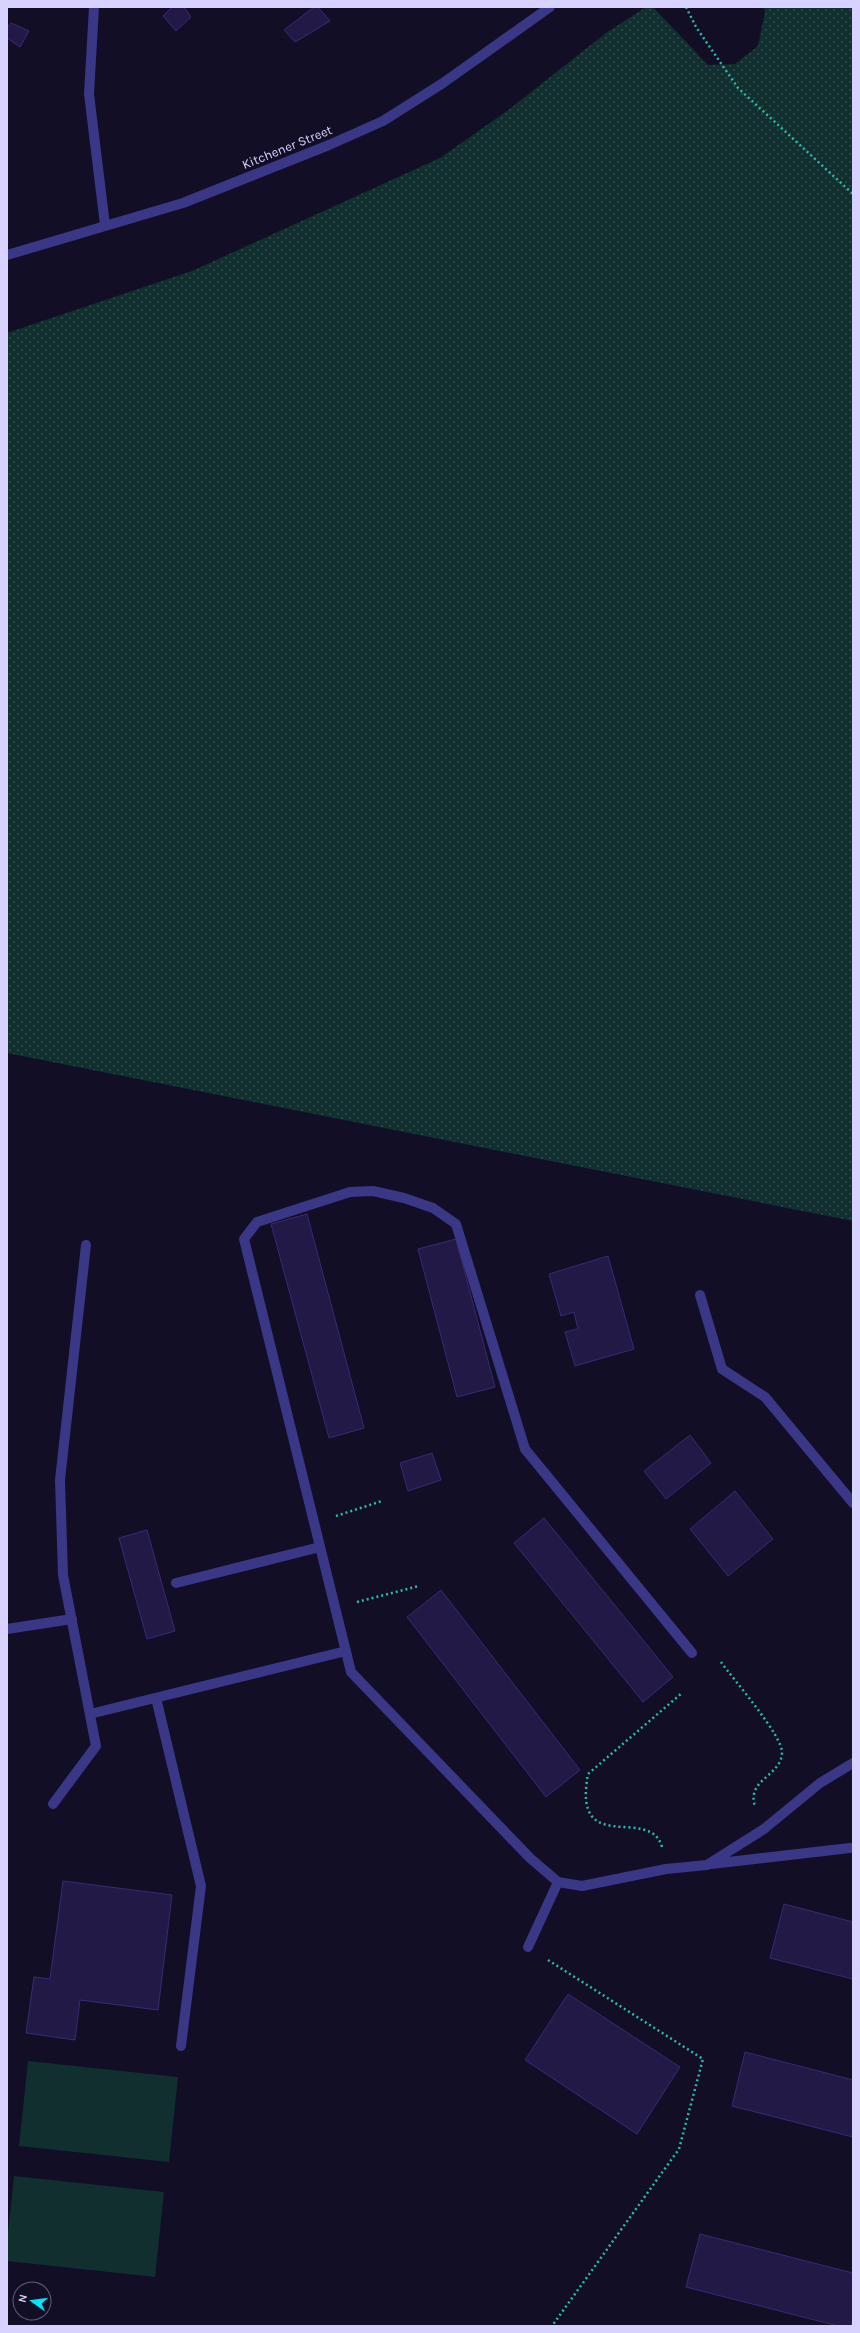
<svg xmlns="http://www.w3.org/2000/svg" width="860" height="2333" font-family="Karla,sans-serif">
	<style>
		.green { fill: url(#green-dots) }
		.pitch { fill: #112f2e }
		.building { fill: #231947; stroke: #392a74 }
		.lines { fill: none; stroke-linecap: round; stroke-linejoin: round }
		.path { stroke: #2bbab2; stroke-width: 2.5; stroke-dasharray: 2 3; stroke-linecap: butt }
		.service { stroke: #3a3786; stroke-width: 10 }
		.minor { stroke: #3a3786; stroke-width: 10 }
		.labels { text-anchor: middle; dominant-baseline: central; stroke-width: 3; stroke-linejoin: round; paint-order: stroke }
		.street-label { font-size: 13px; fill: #d7d2ff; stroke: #120e25 }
	</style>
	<defs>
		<pattern id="green-dots" width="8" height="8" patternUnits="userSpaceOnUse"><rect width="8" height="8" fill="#112f2e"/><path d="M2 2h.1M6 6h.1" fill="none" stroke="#334c4d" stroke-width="1.8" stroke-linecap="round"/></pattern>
	</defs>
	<rect width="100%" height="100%" fill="#120e25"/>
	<!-- green -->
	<polygon class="green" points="646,7 653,7 708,65 735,64 758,46 765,12 763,7 853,7 853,1221 7,1053 7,333 192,271 440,158 507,111 606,33"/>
	<!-- pitch -->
	<g class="pitch">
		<polygon points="28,2061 178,2077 169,2162 19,2146"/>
		<polygon points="14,2176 164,2192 155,2277 7,2261 7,2242"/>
	</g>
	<!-- building -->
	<g class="building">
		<polygon points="172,7 184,7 191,17 176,31 163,16"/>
		<polygon points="314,7 318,7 330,21 295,42 284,30"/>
		<polygon points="11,23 29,31 20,47 7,38 7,27"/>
		<polygon points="307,1214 364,1428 329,1438 271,1224"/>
		<polygon points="456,1239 495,1387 457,1397 418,1249"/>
		<polygon points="608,1256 634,1349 575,1366 565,1332 578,1329 574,1312 561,1316 549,1274"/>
		<polygon points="690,1435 711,1463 666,1499 644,1471"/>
		<polygon points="432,1453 441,1480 408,1491 400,1463"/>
		<polygon points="735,1491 773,1539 728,1576 690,1529"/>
		<polygon points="544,1518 673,1677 643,1702 514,1543"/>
		<polygon points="147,1530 175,1631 147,1639 119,1538"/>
		<polygon points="441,1590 580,1770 546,1797 407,1617"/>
		<polygon points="63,1881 172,1895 158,2010 80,2000 75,2040 26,2033 34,1977 50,1979"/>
		<polygon points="784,1904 853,1922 853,1979 770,1958"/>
		<polygon points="568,1994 680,2067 637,2134 525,2060"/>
		<polygon points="745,2052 853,2080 853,2137 732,2106"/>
		<polygon points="700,2234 853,2273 853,2319 851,2326 838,2326 686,2287"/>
	</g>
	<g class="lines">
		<!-- path -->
		<g class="path">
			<polyline points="686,7 696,27 738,88 853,194"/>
			<polyline points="336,1516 382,1501"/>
			<polyline points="357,1602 419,1586"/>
			<path d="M721,1662c12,17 62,74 61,91 -1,23 -36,27 -27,53"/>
			<path d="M662,1847c-12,-43 -90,12 -74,-73l94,-81"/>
			<polyline points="548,1960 703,2059 679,2149 552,2326"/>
		</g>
		<!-- service -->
		<g class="service">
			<polyline points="94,7 89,94 105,225"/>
			<polyline points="700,1295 722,1369 765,1397 853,1503"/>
			<polyline points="176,1583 320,1547"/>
			<polyline points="7,1629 72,1619"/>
			<polyline points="692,1653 525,1449 456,1224 433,1208 404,1198 373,1191 350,1192 257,1222 244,1239 351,1672 530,1858 558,1882 582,1886 666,1869 707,1865 764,1829 820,1783 853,1763"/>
			<polyline points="156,1698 201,1886 181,2046"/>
			<polyline points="90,1714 346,1651"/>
			<polyline points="53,1804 96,1746 63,1575 60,1480 86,1245"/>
			<polyline points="711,1864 850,1848"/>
			<polyline points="528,1947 558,1882"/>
		</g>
		<!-- minor -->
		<polyline class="minor" points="7,255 183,203 329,145 383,121 443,83 550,7"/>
	</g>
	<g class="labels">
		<!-- street labels -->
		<g class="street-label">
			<text transform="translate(287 147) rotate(-22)">Kitchener Street</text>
		</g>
	</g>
	<!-- border -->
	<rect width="860" height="2333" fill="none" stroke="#d7d2ff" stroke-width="16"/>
	<!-- north arrow -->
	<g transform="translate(32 2301) rotate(284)"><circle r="19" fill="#120e25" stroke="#615c7c"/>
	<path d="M0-3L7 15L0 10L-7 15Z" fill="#00e4fd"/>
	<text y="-6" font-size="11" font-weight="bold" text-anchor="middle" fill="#d7d2ff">N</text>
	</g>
</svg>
